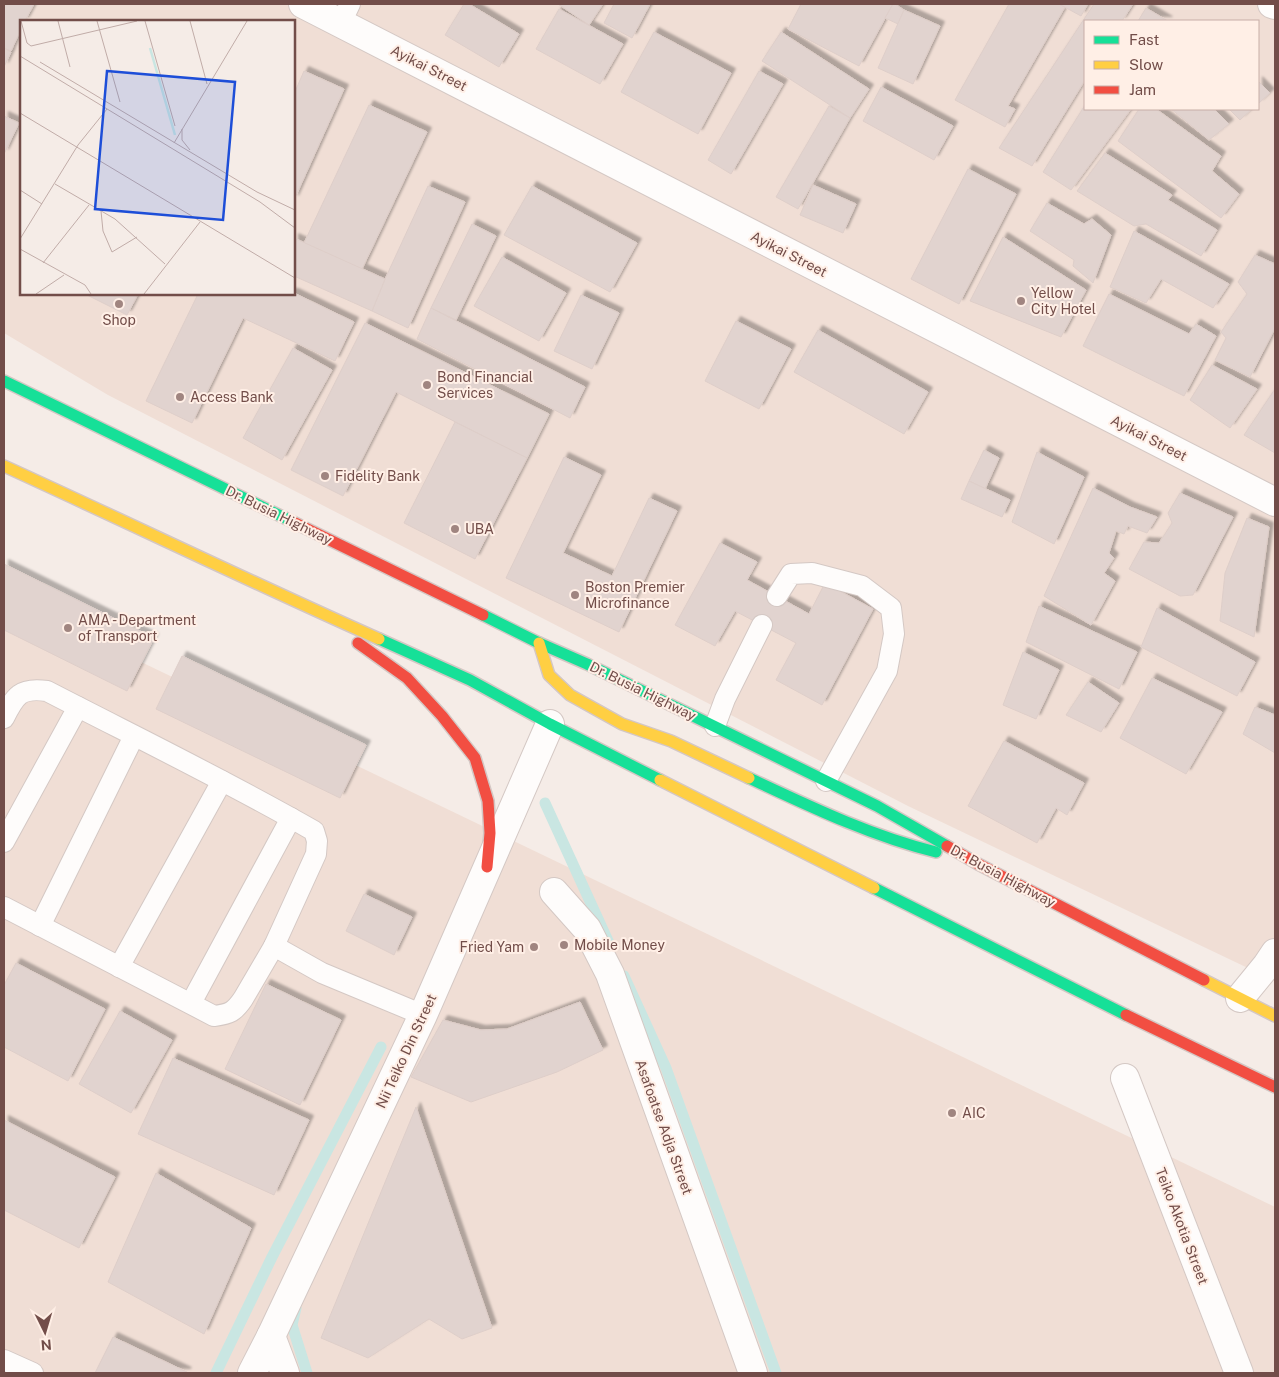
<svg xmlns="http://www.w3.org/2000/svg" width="1279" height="1377" font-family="'Public Sans',sans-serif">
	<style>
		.residential { fill: #f0ded5; fill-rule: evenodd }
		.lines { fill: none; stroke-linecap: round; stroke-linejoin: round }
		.stream { stroke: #c9e6e2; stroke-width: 11 }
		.building { fill: #e1d3cf; stroke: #decec9; filter: url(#shadow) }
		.lane-casing { stroke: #d4c8c4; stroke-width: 22 }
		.street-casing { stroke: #d4c8c4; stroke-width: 30 }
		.fast-casing { stroke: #d4c7c4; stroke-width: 14 }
		.slow-casing { stroke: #d4c7c4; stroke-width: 14 }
		.jam-casing { stroke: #d4c7c4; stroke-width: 14 }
		.lane { stroke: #fefcfb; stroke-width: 20 }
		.street { stroke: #fefcfb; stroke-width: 28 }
		.fast { stroke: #16e098; stroke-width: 11 }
		.slow { stroke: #ffcf43; stroke-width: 11 }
		.jam { stroke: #f24e42; stroke-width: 11 }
		.poi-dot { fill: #a08580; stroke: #ffefe6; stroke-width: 2 }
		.labels { text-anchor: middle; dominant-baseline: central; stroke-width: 4; stroke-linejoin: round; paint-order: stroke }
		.street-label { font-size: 14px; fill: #724d49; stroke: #ffefe6 }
		.poi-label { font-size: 14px; fill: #724d49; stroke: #ffefe6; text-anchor: start }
		.inset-river { fill: none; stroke: #c9e6e2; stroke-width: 2.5 }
		.inset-road { fill: none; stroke: #c1aca8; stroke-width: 1 }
		.view { fill: #1d4ed8; fill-opacity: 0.15; stroke: #1d4ed8; stroke-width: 2.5 }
		.inset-edge { fill: none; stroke: #724d49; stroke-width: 2.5 }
	</style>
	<defs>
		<filter id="shadow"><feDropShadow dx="4.5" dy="-4.5" stdDeviation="1" flood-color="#0004"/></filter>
	</defs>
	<rect width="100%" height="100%" fill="#f5ece7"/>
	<!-- residential -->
	<g class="residential">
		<path d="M4,4h1271v977l-367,-175 -800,-411 -104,-62zM21,21h273v273h-273zM1085,21h173v88h-173z"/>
		<polygon points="4,596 1275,1207 1275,1373 4,1373"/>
	</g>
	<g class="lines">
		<!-- stream -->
		<g class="stream">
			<polyline points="545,803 609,943"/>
			<polyline points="624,976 666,1068 776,1373"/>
			<polyline points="296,1308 292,1325 307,1373"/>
			<polyline points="216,1373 272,1257 381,1047"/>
		</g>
	</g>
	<!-- building -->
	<g class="building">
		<polygon points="4,4 34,4 25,21 21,21 21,29 11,51 4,48"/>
		<polygon points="464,4 469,4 519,34 499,67 445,35"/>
		<polygon points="558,4 603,4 589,25"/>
		<polygon points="614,4 650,4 632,38 604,23"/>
		<polygon points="801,4 893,4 859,66 788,29"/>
		<polygon points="893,4 895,4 904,10 898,24 885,18"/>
		<polygon points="1009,4 1059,4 1065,7 1008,106 1015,109 1005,127 955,100"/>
		<polygon points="1059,4 1088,4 1081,16"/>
		<polygon points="1094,4 1133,4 1122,21 1085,21 1085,80 1032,166 999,148"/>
		<polygon points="1146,8 1168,21 1138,21"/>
		<polygon points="559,9 623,44 600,84 536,49"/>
		<polygon points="904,10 940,26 913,84 878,68"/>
		<polygon points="654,32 731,73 698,134 621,92"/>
		<polygon points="781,32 869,89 850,118 762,61"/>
		<polygon points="4,48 11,52 4,67"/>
		<polygon points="304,71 344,89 294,200 294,94"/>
		<polygon points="759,71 783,84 731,174 708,160"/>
		<polygon points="1258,81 1270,93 1258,104"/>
		<polygon points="881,87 953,126 934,160 863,121"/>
		<polygon points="369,105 427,132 362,269 304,243"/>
		<polygon points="1085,105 1085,109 1131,109 1071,190 1043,172"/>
		<polygon points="829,106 850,118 798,209 776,197"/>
		<polygon points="1139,109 1156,109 1221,156 1212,171 1239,194 1221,218 1118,141"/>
		<polygon points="1171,109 1214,109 1229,124 1209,140"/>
		<polygon points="1229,109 1252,109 1240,120"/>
		<polygon points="4,116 19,123 4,154"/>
		<polygon points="1105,153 1172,195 1168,200 1217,230 1201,256 1146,224 1134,226 1077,191"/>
		<polygon points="968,169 1016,194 959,304 911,279"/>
		<polygon points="813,185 856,204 843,233 800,215"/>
		<polygon points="428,186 465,202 408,328 372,311 385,279"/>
		<polygon points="532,186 637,243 610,292 504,235"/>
		<polygon points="1047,203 1084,224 1092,219 1111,235 1093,283 1073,266 1074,260 1030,231"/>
		<polygon points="472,224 496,236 456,320 431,308"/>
		<polygon points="1134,231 1229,284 1213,308 1161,279 1146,303 1110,287"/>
		<polygon points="1003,237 1086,290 1061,337 970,301"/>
		<polygon points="294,238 385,279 372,311 294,276"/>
		<polygon points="1255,255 1275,264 1275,328 1250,377 1215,360 1226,338 1221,332 1247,294 1238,282"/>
		<polygon points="502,257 566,293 539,341 474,306"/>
		<polygon points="294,293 354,322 335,361 243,318 192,423 146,401 198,294"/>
		<polygon points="85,294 138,294 127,315"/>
		<polygon points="1109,294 1189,334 1196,324 1216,336 1184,396 1083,346"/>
		<polygon points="581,295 619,313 592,369 554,351"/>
		<polygon points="431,308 585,387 570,418 417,339"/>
		<polygon points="736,321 791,349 759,409 705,381"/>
		<polygon points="365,323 549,414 527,458 396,392 343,496 291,470"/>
		<polygon points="818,330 928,392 904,434 794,372"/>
		<polygon points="293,348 332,370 282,460 243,438"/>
		<polygon points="1212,365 1257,389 1230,428 1190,400"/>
		<polygon points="1275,389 1275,453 1244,435"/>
		<polygon points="455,422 527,458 475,559 404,523"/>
		<polygon points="984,450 999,458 985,489 969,481"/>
		<polygon points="1037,452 1084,477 1054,544 1012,522"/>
		<polygon points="564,457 601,475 563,553 612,576 649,498 677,511 619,632 506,578"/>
		<polygon points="969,481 1010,500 1002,517 961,499"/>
		<polygon points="1093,488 1130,507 1157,517 1147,533 1128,526 1124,534 1116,531 1109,553 1114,558 1104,573 1115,581 1091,625 1044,596"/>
		<polygon points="1180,493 1233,517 1193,595 1180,596 1129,569 1144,542 1159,543 1172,523 1168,513"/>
		<polygon points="1247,518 1269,527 1254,637 1220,621 1225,573"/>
		<polygon points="720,543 757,562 747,580 809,614 825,583 873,609 822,705 776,680 796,643 735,611 715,646 675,625"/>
		<polygon points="4,564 154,638 127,691 4,630"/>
		<polygon points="1039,606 1137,652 1119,689 1026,642"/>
		<polygon points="1157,608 1255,662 1237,696 1141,647"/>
		<polygon points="1023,652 1059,670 1036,719 1003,705"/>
		<polygon points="182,656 366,745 340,798 156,709"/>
		<polygon points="1152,678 1222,712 1186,774 1120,738"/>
		<polygon points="1088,682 1119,703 1101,732 1066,715"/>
		<polygon points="1255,707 1275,715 1275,753 1243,734"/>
		<polygon points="1004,741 1084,783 1067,815 1056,808 1037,843 968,806"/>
		<polygon points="364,894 412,917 394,955 346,931"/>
		<polygon points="16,963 105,1009 68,1081 4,1047 4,985"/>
		<polygon points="266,984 341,1020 300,1105 225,1069"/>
		<polygon points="580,1002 603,1050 557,1072 471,1102 411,1077 443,1020 481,1030 507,1029"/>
		<polygon points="120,1011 172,1040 131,1113 79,1084"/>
		<polygon points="173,1058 309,1120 274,1195 138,1134"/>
		<polygon points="416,1107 492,1328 462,1339 429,1319 368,1358 321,1338"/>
		<polygon points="4,1120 115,1177 79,1248 4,1210"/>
		<polygon points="156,1173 251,1228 204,1334 108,1282"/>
		<polygon points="113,1337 187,1372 186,1373 95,1373"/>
	</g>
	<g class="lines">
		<defs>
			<g id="lane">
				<polyline points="341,23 350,4"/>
				<polyline points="777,596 791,574 812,573 862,586 891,608 894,634 887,671 826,781"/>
				<path d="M4,718c11,-22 16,-31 43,-27 89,46 180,90 267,140l3,10 -1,13 -42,92 -31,53c-9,13 -13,15 -29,17l-210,-109"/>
				<polyline points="715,726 725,699 762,625"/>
				<polyline points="4,842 78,707"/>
				<polyline points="40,926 134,736"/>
				<polyline points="274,946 322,973 423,1015"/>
				<polyline points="119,967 222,781"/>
				<polyline points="191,1003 291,818"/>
				<polyline points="4,1360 33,1373"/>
			</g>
			<g id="street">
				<polyline points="303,4 1275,502"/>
				<polyline points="1272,4 1275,5"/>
				<polyline points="554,892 587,929 610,974 753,1373"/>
				<polyline points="1240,998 1267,965 1275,953"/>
				<polyline points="1125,1078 1239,1373"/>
				<polyline points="271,1336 285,1373"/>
				<polyline points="252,1373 271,1336 423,1015 550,724"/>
			</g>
			<g id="fast">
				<polyline points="4,381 293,522"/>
				<polyline points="483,615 539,643 587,664 877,806 947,846"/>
				<polyline points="379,639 470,680 550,724 660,780"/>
				<path d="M749,778c60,28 122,58 187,74"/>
				<polyline points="874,888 1126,1015"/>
			</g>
			<g id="slow">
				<path d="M4,466c125,57 249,117 375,173"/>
				<polyline points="539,643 549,675 570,695 622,724 671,741 749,778"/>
				<polyline points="660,780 874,888"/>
				<polyline points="1204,980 1275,1016"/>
			</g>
			<g id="jam">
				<polyline points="293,522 483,615"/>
				<polyline points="358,643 407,678 442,716 475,758 488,801 490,833 487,867"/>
				<polyline points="947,846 978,864 1204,980"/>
				<polyline points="1126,1015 1275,1087"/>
			</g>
		</defs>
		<!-- lane casing -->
		<use href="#lane" class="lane-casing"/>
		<!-- street casing -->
		<use href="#street" class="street-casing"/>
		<!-- fast casing -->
		<use href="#fast" class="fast-casing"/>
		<!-- slow casing -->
		<use href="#slow" class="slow-casing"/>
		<!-- jam casing -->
		<use href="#jam" class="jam-casing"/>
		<!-- lane -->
		<use href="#lane" class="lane"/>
		<!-- street -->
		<use href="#street" class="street"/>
		<!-- fast -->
		<use href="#fast" class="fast"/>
		<!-- slow -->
		<use href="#slow" class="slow"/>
		<!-- jam -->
		<use href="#jam" class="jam"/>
	</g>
	<!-- markers -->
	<g class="poi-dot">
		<circle cx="1021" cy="301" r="5"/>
		<circle cx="119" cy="304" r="5"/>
		<circle cx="427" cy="385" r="5"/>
		<circle cx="180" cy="397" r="5"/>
		<circle cx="325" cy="476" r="5"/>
		<circle cx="455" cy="529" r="5"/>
		<circle cx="575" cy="595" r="5"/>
		<circle cx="68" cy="628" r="5"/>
		<circle cx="564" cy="945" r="5"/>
		<circle cx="534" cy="947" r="5"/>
		<circle cx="952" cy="1113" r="5"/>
	</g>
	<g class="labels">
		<!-- street labels -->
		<g class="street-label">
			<text transform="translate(429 68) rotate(27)">Ayikai Street</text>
			<text transform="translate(789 254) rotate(27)">Ayikai Street</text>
			<text transform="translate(1149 438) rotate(27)">Ayikai Street</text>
			<text transform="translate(279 515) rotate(26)">Dr. Busia Highway</text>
			<text transform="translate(643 691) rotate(26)">Dr. Busia Highway</text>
			<text transform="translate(1003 876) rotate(28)">Dr. Busia Highway</text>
			<text transform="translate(406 1051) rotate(-65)">Nii Teiko Din Street</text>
			<text transform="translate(664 1127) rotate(70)">Asafoatse Adja Street</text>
			<text transform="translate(1182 1226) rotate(69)">Teiko Akotia Street</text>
		</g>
		<!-- poi labels -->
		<g class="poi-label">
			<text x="1031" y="293">Yellow<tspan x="1031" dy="16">City Hotel</tspan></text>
			<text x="119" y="320" text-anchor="middle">Shop</text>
			<text x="437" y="377">Bond Financial<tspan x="437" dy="16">Services</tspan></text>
			<text x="190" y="397">Access Bank</text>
			<text x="335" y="476">Fidelity Bank</text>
			<text x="465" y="529">UBA</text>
			<text x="585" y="587">Boston Premier<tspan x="585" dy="16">Microfinance</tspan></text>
			<text x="78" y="620">AMA - Department<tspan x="78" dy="16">of Transport</tspan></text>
			<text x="574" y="945">Mobile Money</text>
			<text x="524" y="947" text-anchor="end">Fried Yam</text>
			<text x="962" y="1113">AIC</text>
		</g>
	</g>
	<!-- overview -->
	<g transform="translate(20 20)">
		<rect width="275" height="275" fill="#f5ece7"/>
		<path class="inset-river" d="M130,28l25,87"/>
		<path class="inset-road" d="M1,1l6,22 4,3 106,-25M38,1l12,46M77,1l23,81M125,1l30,105M170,1l17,63M0,36l240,146 35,26M20,42l217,130 38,18M0,93l275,165M162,109v11l8,10M154,123l73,-122M35,164l60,35 50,45M0,170l22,14M81,191l2,20 9,21 25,-15M0,219l58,-94 29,-36M0,229l65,36 6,9M23,243l46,-58M16,274l28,-19M124,274l56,-72"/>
		<path class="view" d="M87,51l128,11 -12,138 -128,-11z"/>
		<rect width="275" height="275" class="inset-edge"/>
	</g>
	<!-- border -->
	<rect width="1279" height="1377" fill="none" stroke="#724d49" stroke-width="10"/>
	<!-- legend -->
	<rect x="1084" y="20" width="175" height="90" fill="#ffefe6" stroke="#c7aea7"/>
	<rect x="1094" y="36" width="25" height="8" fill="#16e098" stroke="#c7aea7"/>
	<text x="1129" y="45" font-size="15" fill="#724d49">Fast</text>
	<rect x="1094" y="61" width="25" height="8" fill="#ffcf43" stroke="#c7aea7"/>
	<text x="1129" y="70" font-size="15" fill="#724d49">Slow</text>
	<rect x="1094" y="86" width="25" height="8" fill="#f24e42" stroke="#c7aea7"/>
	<text x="1129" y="95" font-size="15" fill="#724d49">Jam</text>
	<!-- north arrow -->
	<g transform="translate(45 1332) rotate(175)" stroke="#ffefe6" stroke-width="4" paint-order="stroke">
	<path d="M0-4L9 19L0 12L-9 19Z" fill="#724d49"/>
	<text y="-8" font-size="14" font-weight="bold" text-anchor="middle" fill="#724d49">N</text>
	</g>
</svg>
